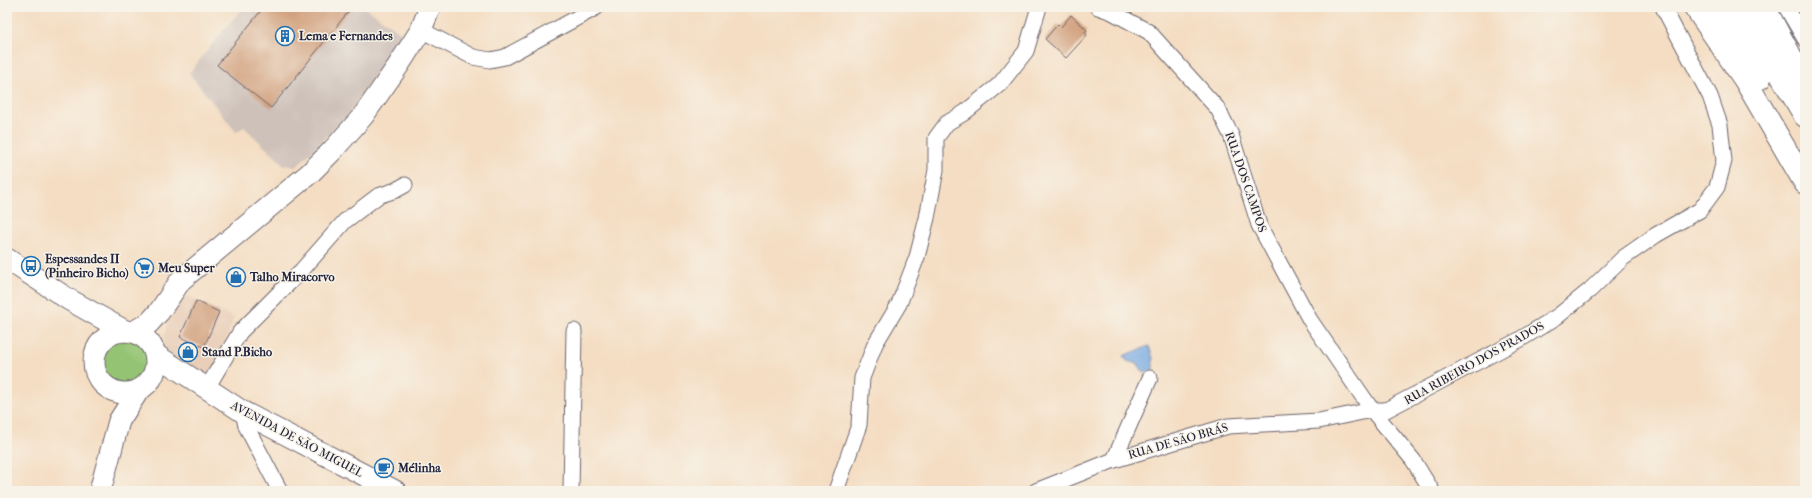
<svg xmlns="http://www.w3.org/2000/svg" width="1812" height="498" font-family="'IM FELL French Canon',serif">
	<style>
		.built { fill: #e9ceb8 }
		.industrial { fill: #cec1ba }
		.green { fill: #94c473; stroke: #5b7357 }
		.water { fill: #76a9e2; stroke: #4c668e }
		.building { fill: #d2a17f }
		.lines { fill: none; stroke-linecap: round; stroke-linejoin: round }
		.street-casing { stroke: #6c636a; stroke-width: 17 }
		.secondary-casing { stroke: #6c636a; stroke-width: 23 }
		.highway-casing { stroke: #6c636a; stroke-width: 24 }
		.street { stroke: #fff; stroke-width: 15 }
		.secondary { stroke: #fff; stroke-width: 21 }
		.highway { stroke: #fff; stroke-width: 22 }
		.labels { text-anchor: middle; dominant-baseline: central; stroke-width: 3; stroke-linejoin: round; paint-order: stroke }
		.poi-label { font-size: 12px; font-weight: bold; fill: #22223b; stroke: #f7f3e8; text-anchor: start }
		.street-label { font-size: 12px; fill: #22223b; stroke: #f7f3e8 }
	</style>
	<rect width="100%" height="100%" fill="#f7f3e8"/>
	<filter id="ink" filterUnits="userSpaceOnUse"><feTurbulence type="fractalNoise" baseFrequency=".025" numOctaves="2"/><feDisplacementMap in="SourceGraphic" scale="8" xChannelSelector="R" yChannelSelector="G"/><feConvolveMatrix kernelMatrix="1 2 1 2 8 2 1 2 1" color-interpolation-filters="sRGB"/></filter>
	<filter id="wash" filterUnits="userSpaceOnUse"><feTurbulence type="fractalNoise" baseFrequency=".012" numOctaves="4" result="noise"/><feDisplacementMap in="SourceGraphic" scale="16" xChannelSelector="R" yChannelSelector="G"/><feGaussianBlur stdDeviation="0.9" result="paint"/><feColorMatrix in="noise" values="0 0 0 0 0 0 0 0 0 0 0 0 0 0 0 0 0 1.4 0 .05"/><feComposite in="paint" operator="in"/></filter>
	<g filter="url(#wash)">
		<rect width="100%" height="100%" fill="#f4ddc2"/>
		<!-- built -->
		<polygon class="built" points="181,294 234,318 213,374 196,376 163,349 164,336 170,317"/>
		<!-- industrial -->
		<polygon class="industrial" points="243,7 364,7 403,34 347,116 296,167 284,165 244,127 236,132 189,73"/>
		<!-- green -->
		<circle class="green" cx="125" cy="362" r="24"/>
		<!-- water -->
		<polygon class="water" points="1149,346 1153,358 1153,371 1144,373 1138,364 1127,361 1123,356"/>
		<g id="blocks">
			<!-- building -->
			<g class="building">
				<polygon points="264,7 352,7 271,108 217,65"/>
				<polygon points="1071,15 1087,30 1085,32 1087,35 1066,58 1045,39 1058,24 1061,27"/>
				<polygon points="196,301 219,312 204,347 180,337"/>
			</g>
		</g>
	</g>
	<g filter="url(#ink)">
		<use href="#blocks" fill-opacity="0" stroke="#6c636a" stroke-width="1"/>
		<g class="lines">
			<defs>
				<g id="street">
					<polyline points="1098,7 1112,12 1149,32 1218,109 1231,135 1259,225 1310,320 1372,410 1413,460 1432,491"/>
					<polyline points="1786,7 1805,39"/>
					<polyline points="421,30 473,57 490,60 505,57 597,7"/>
					<polyline points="207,388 240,332 302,270 345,221 378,196 396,190 405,185"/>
					<polyline points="243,412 246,426 280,491"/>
					<polyline points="1114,460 1150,378"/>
					<polyline points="571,491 574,331"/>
					<polyline points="836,491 859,425 862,378 875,344 899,304 917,257 927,218 936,170 936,138 947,123 964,113 1000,84 1026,51 1039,7"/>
					<polyline points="1036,491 1114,460 1228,426 1319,421 1372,410 1386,410 1519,340 1558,316 1590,290 1623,258 1656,235 1700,210 1717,187 1724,161 1720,125 1710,96 1663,7"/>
				</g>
				<g id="secondary">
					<polyline points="7,259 68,299 125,331"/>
					<circle cx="125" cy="362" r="31"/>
					<polyline points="133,332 149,323 159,312 181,280 310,173 332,151 363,116 398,66 421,30 430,7"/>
					<polyline points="156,355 243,412 395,491"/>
					<polyline points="100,491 119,421 138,391"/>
				</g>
				<g id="highway">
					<polyline points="1695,7 1745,80 1805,183"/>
					<polyline points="1718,7 1760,78"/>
					<polyline points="1741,7 1805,116"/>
					<polyline points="1764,7 1805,83"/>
				</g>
			</defs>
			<!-- street casing -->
			<use href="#street" class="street-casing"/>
			<!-- secondary casing -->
			<use href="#secondary" class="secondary-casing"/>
			<!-- highway casing -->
			<use href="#highway" class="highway-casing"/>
			<!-- street -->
			<use href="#street" class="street"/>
			<!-- secondary -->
			<use href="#secondary" class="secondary"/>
			<!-- highway -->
			<use href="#highway" class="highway"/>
		</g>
	</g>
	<!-- icons -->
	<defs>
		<symbol id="building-ring" viewBox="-11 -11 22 22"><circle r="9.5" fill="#f7f3e8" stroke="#1f6fb2" stroke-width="1.5"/><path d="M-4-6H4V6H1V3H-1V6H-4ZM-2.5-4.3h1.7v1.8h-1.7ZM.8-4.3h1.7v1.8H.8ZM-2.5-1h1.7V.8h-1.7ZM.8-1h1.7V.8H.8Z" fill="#1f6fb2"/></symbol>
		<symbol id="bus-ring" viewBox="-11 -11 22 22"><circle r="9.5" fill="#f7f3e8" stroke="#1f6fb2" stroke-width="1.5"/><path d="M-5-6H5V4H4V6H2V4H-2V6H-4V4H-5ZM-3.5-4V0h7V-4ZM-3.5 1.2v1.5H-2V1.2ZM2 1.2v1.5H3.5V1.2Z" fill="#1f6fb2"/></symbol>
		<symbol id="supermarket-ring" viewBox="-11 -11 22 22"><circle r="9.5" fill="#f7f3e8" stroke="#1f6fb2" stroke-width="1.5"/><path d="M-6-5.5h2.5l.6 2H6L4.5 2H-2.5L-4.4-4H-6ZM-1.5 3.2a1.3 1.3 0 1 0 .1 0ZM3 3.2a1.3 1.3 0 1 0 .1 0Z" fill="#1f6fb2"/></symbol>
		<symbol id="shop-ring" viewBox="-11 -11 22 22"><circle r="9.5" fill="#f7f3e8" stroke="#1f6fb2" stroke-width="1.5"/><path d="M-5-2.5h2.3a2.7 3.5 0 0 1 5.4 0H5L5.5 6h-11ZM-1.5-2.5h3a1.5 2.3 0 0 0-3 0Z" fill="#1f6fb2"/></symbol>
		<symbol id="cafe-ring" viewBox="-11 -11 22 22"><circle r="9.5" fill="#f7f3e8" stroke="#1f6fb2" stroke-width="1.5"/><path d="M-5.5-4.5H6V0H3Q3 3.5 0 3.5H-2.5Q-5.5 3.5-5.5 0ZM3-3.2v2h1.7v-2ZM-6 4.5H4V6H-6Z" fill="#1f6fb2"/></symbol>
	</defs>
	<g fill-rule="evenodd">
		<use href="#building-ring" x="274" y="25" width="22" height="22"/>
		<use href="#bus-ring" x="20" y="255" width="22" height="22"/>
		<use href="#supermarket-ring" x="133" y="257" width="22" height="22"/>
		<use href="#shop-ring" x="225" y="266" width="22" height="22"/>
		<use href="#shop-ring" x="177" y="341" width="22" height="22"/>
		<use href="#cafe-ring" x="373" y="457" width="22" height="22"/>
	</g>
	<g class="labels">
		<!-- poi labels -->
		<g class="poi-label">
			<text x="299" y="36">Lema e Fernandes</text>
			<text x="45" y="259">Espessandes II<tspan x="45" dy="14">(Pinheiro Bicho)</tspan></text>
			<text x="158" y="268">Meu Super</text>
			<text x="250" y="277">Talho Miracorvo</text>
			<text x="202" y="352">Stand P.Bicho</text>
			<text x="398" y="468">Mélinha</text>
		</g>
		<!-- street labels -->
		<g class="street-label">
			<text transform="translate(1246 182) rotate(71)">RUA DOS CAMPOS</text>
			<text transform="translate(1474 363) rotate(-29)">RUA RIBEIRO DOS PRADOS</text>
			<text transform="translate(297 439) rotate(28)">AVENIDA DE SÃO MIGUEL</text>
			<text transform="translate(1178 441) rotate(-16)">RUA DE SÃO BRÁS</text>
		</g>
	</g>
	<!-- margin -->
	<rect width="1812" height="498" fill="none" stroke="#f7f3e8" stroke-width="24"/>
</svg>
